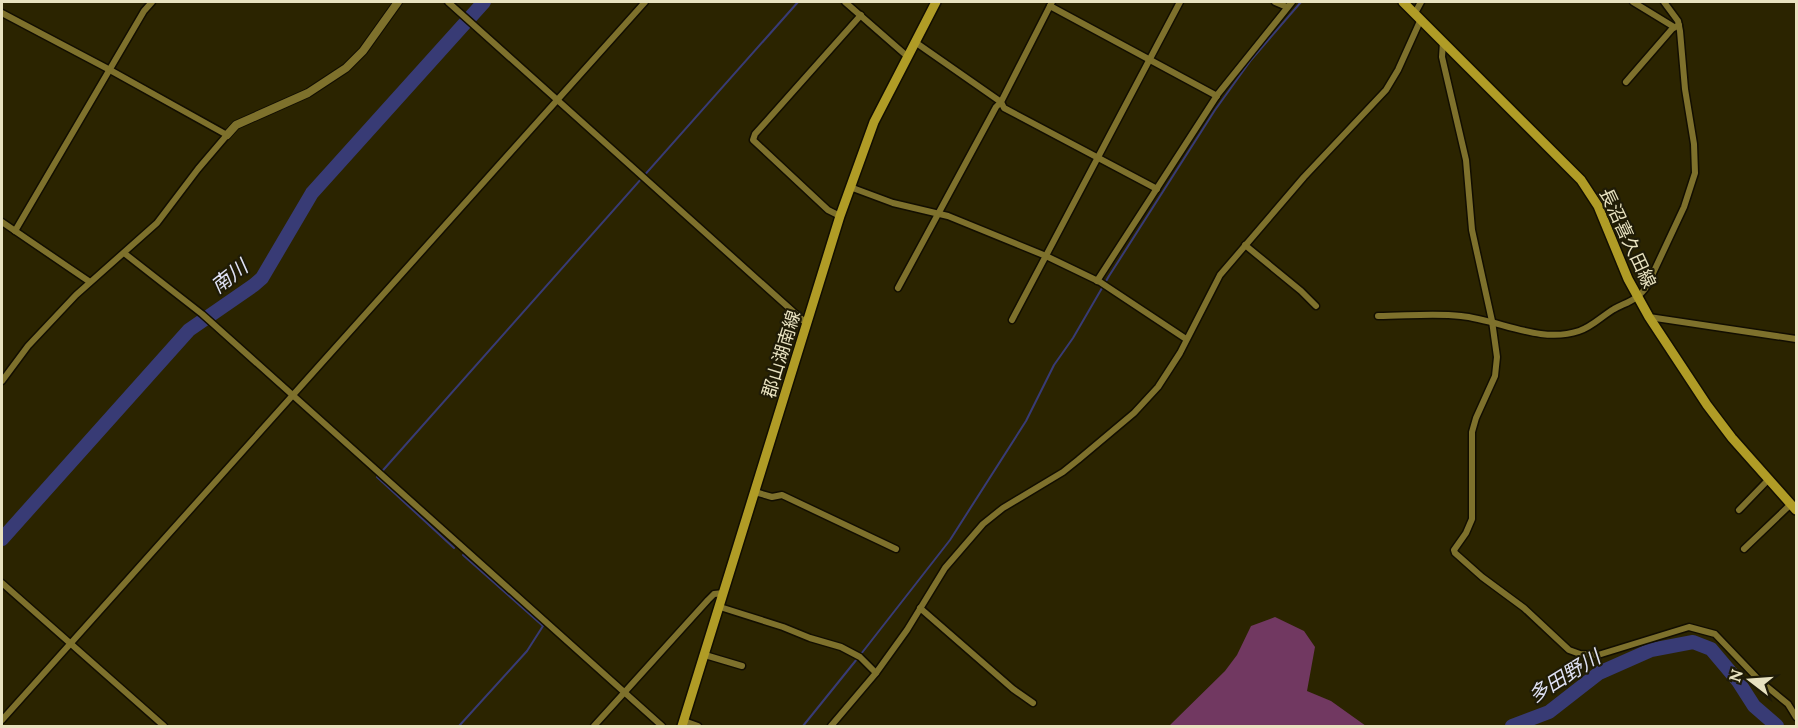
<svg xmlns="http://www.w3.org/2000/svg" width="1798" height="728" font-family="Lora,'Noto Sans JP',serif">
	<style>
		.forest { fill: #713861 }
		.lines { fill: none; stroke-linecap: round; stroke-linejoin: round }
		.stream { stroke: #383b75; stroke-width: 2 }
		.river { stroke: #383b75; stroke-width: 14 }
		.minor-casing { stroke: #120e00; stroke-width: 9 }
		.tertiary-casing { stroke: #120e00; stroke-width: 10 }
		.primary-casing { stroke: #120e00; stroke-width: 12 }
		.minor { stroke: #7e712c; stroke-width: 6 }
		.tertiary { stroke: #7e712c; stroke-width: 8 }
		.primary { stroke: #b09c26; stroke-width: 9 }
		.labels { text-anchor: middle; dominant-baseline: central; stroke-width: 4.5; stroke-linejoin: round; paint-order: stroke }
		.street-label { font-size: 18px; fill: #e8e2c0; stroke: #1f1b06 }
		.water-label { font-size: 20px; font-style: italic; fill: #dfe1f4; stroke: #1f1b06 }
	</style>
	<rect width="100%" height="100%" fill="#2b2400"/>
	<!-- forest -->
	<polygon class="forest" points="1275,617 1304,631 1315,647 1307,691 1331,701 1366,726 1169,726 1225,671 1237,655 1251,626"/>
	<g class="lines">
		<!-- stream -->
		<g class="stream">
			<polyline points="454,548 377,477 798,2"/>
			<polyline points="861,654 950,540 1026,421 1054,365 1073,338 1109,276 1215,110 1251,60 1301,2"/>
			<polyline points="459,726 527,651 543,626 463,555"/>
			<polyline points="803,726 857,659"/>
		</g>
		<!-- river -->
		<g class="river">
			<polyline points="2,539 189,330 254,285 262,278 312,193 484,2"/>
			<polyline points="1512,726 1549,712 1599,673 1651,650 1693,642 1711,649 1738,681 1754,706 1777,726"/>
		</g>
		<defs>
			<g id="minor">
				<polyline points="448,2 807,324"/>
				<polyline points="845,2 908,57"/>
				<polyline points="1275,2 1287,7"/>
				<polyline points="1633,2 1674,27"/>
				<polyline points="1050,6 1217,96"/>
				<polyline points="2,13 110,70 227,135 198,169 157,223 76,295 28,346 2,381"/>
				<polyline points="1415,13 1421,2"/>
				<polyline points="915,42 1001,102 1004,108 1157,189"/>
				<polyline points="1443,42 1442,57 1466,160 1472,230 1492,321 1497,357 1495,376 1476,418 1472,432 1472,519 1466,533 1454,550 1455,553 1482,577 1524,608 1569,650 1580,654 1598,655 1689,627 1715,634 1760,681 1788,704 1796,717"/>
				<polyline points="1626,82 1672,29 1679,25"/>
				<polyline points="850,187 893,203 948,216 1046,256 1100,282 1186,339"/>
				<polyline points="840,216 828,210 753,140 755,134 861,15"/>
				<polyline points="2,222 90,282"/>
				<polyline points="15,231 144,11 152,2"/>
				<polyline points="1245,245 1301,291 1316,306"/>
				<polyline points="124,253 202,314 662,726"/>
				<polyline points="1097,281 1218,94 1292,2"/>
				<polyline points="898,288 996,107 1001,102 1052,2"/>
				<path d="M1378,316c28,0 56,-3 83,0 39,4 79,28 118,15 13,-4 23,-15 35,-22 13,-7 24,-9 33,-23l37,-79 11,-34 -1,-29 -9,-55 -5,-58 -2,-10 -14,-19"/>
				<polyline points="1649,317 1796,339"/>
				<polyline points="1012,320 1180,2"/>
				<polyline points="755,492 772,497 782,495 896,549"/>
				<polyline points="1739,510 1768,480"/>
				<polyline points="1744,549 1791,504"/>
				<polyline points="2,583 164,726"/>
				<polyline points="720,607 783,627 810,638 841,647 860,657 876,673"/>
				<polyline points="920,608 1013,689 1033,703"/>
				<polyline points="705,655 742,666"/>
				<polyline points="2,720 645,2"/>
				<polyline points="684,721 698,726"/>
				<polyline points="594,726 708,600 714,594 724,593"/>
				<polyline points="831,726 876,673 907,630 945,568 983,524 1003,508 1063,472 1078,460 1134,413 1158,387 1180,353 1220,275 1304,177 1386,90 1398,70 1421,19"/>
			</g>
			<polyline id="tertiary" points="227,135 236,125 308,93 346,68 363,51 398,2"/>
			<g id="primary">
				<polyline points="1403,2 1581,180 1598,206 1628,279 1649,317 1707,405 1732,438 1796,510"/>
				<polyline points="682,726 840,216 874,122 936,2"/>
			</g>
		</defs>
		<!-- minor casing -->
		<use href="#minor" class="minor-casing"/>
		<!-- tertiary casing -->
		<use href="#tertiary" class="tertiary-casing"/>
		<!-- primary casing -->
		<use href="#primary" class="primary-casing"/>
		<!-- minor -->
		<use href="#minor" class="minor"/>
		<!-- tertiary -->
		<use href="#tertiary" class="tertiary"/>
		<!-- primary -->
		<use href="#primary" class="primary"/>
	</g>
	<g class="labels">
		<!-- street labels -->
		<g class="street-label">
			<text transform="translate(1628 238) rotate(65)">長沼喜久田線</text>
			<text transform="translate(781 354) rotate(-73)">郡山湖南線</text>
		</g>
		<!-- water labels -->
		<g class="water-label">
			<text transform="translate(229 276) rotate(-38)">南川</text>
			<text transform="translate(1564 676) rotate(-32)">多田野川</text>
		</g>
	</g>
	<!-- border -->
	<rect width="1798" height="728" fill="none" stroke="#e8e2c0" stroke-width="6"/>
	<!-- north arrow -->
	<g transform="translate(1750 680) rotate(287)" stroke="#1f1b06" stroke-width="4.5" paint-order="stroke">
	<path d="M0-4.5L10 22L0 15L-10 22Z" fill="#e8e2c0"/>
	<text y="-9" font-size="16" font-weight="bold" text-anchor="middle" fill="#e8e2c0">N</text>
	</g>
</svg>
